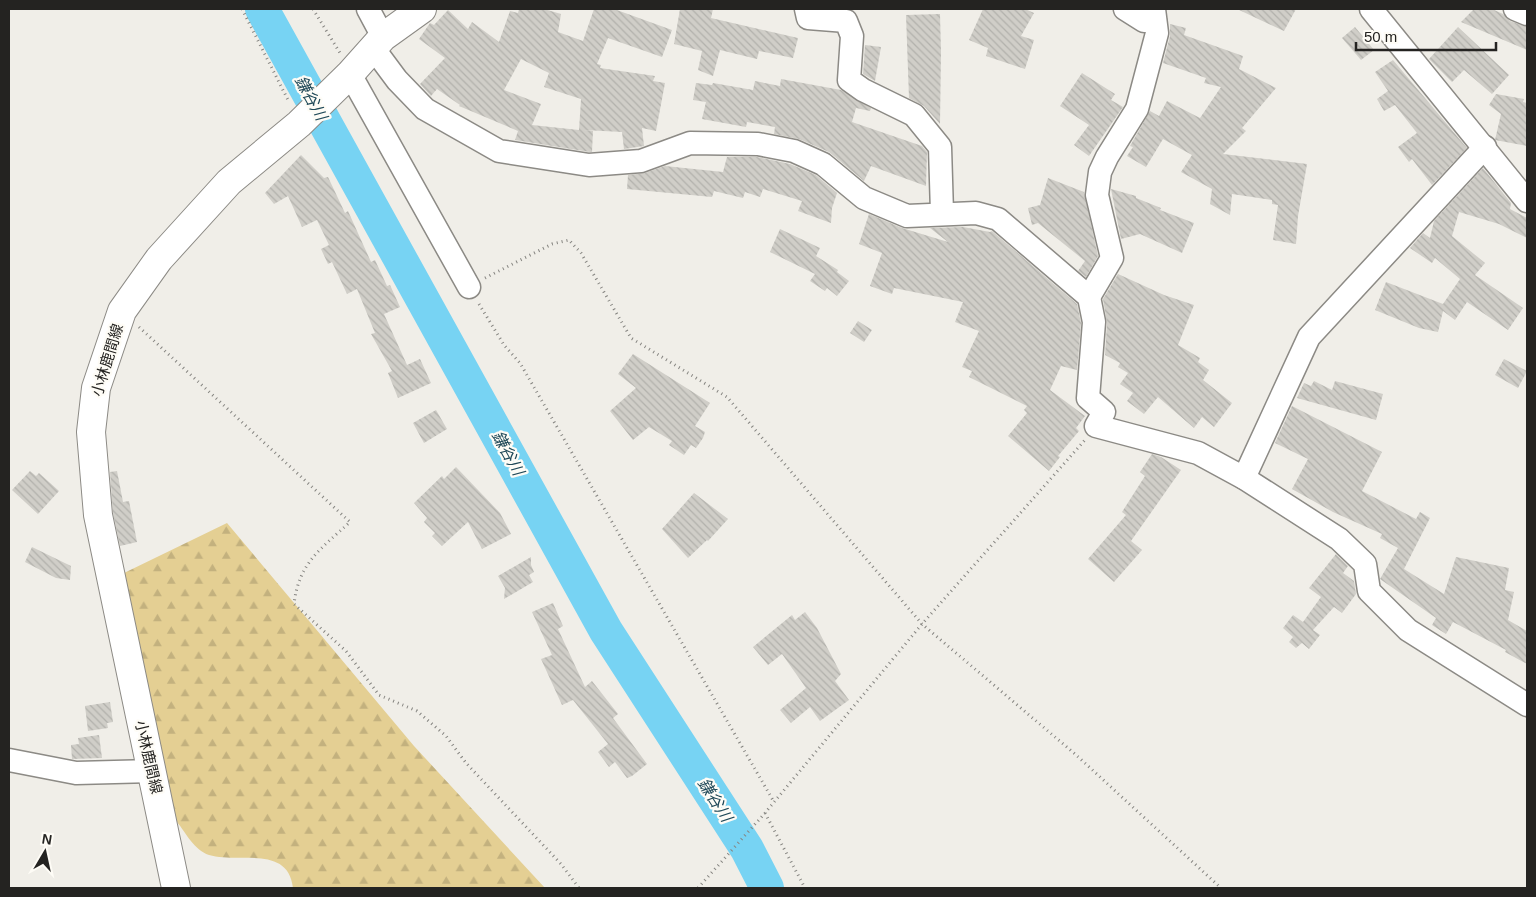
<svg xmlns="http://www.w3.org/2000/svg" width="1536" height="897" font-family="Helvetica,'Noto Sans JP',sans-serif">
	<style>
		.forest { fill: url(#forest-firs) }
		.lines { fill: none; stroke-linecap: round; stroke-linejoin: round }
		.river { stroke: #77d3f3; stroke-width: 34 }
		.building { fill: url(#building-back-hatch); fill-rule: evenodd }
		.minor-casing { stroke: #8c8a85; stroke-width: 25 }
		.major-casing { stroke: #8c8a85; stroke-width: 30 }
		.path { stroke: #868581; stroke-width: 3; stroke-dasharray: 1 4; stroke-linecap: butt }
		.minor { stroke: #fff; stroke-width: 22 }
		.major { stroke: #fff; stroke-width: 28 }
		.labels { text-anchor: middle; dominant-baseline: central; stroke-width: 4.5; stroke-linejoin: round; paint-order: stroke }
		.street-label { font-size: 15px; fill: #242321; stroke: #fefcf6 }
		.water-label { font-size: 16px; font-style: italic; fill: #204958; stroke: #fefcf6 }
	</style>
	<defs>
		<pattern id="forest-firs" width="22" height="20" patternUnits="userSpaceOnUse" patternTransform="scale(1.25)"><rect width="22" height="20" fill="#e4cf93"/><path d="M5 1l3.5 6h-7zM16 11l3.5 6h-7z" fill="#c3b17e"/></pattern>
		<pattern id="building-back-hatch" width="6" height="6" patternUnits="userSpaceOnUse" patternTransform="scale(1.25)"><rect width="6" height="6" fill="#d0cec8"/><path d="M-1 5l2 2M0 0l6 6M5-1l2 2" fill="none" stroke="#b2b1ac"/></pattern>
	</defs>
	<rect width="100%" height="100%" fill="#f0eee8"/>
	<!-- forest -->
	<path class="forest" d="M227,523l187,223 131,142h-252c-5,-44 -55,-24 -84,-33 -15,-5 -23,-22 -32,-33l-55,-248z"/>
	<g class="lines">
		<!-- river -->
		<polyline class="river" points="262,9 606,631 747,849 767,888"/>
	</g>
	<!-- building -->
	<g class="building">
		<path d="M519,9h25l17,5 -3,18 25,9 11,-32h20l58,21 -10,27 -54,-19 -11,26 4,1 -1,3 55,8 -2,5 12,2 -9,48 -14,-3 2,18 -20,3 -2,-17 -38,-2 9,1 -1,21h-2l-75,-12 3,-9 -59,-25 1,-1 -23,-16 -6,7 -11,-12 25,-26 -26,-19 11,-16 4,2 14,-15 20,19 4,-7 27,20 11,-31 8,2zM521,59l28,14 -5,14 37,12 -2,31 -47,-5 9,-21 -37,-14z"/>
		<polygon points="680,9 713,9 711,18 798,38 793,58 759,51 757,59 720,50 713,76 698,70 702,51 674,44"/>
		<polygon points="983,9 1025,9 1034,13 1021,36 1034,40 1025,69 986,56 988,48 969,40"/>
		<polygon points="1237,9 1296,9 1284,31"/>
		<polygon points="1474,9 1492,9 1503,14 1510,21 1527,27 1527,50 1461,22"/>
		<polygon points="940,14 941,52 940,124 924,106 909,98 906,15"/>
		<polygon points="1170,24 1186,28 1184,35 1243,56 1239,69 1276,88 1242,128 1246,131 1223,154 1307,164 1298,216 1296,244 1273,240 1278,205 1272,204 1272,200 1232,194 1230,215 1210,204 1212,189 1181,172 1192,155 1163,139 1146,167 1127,156 1133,147 1130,146 1150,111 1159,116 1167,101 1200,118 1221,87 1204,83 1206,78 1163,63 1170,36"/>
		<polygon points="1355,27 1374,50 1361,60 1342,38"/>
		<polygon points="1458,27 1509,75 1492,94 1464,70 1452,82 1429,59"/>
		<polygon points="865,45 881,47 875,81 863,74"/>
		<polygon points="1393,60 1467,148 1432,185 1412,159 1409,162 1398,147 1417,133 1395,105 1384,111 1377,99 1388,91 1375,72"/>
		<polygon points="1082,73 1115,94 1111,100 1123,107 1089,156 1074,145 1089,125 1060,106"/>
		<polygon points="781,79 841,90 871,108 870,111 856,108 852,122 922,146 927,152 926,186 871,166 864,181 829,152 799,139 774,134 775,127 747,122 746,127 702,119 706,102 693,100 696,83 712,85 713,83 753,90 755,81 780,86"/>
		<polygon points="1496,94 1524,99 1523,102 1527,103 1527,146 1495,140 1501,114 1489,105"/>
		<polygon points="301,155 324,178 328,177 345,213 348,211 371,262 375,260 387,286 390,285 400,307 384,314 407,365 420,359 431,383 398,398 388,373 392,371 371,334 375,333 357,289 347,294 332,262 328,264 321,249 329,245 317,220 302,227 288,196 274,204 265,193"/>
		<polygon points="727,157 757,157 790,164 816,175 837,193 832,208 831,223 798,211 802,201 763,189 760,197 745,192 743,198 714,191 712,197 627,189 628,175 645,173 665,166 723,172"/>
		<polygon points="1483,168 1511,203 1510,209 1527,218 1527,238 1499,224 1459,212 1452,236 1485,263 1475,275 1523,308 1508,330 1467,302 1455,320 1443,311 1438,332 1419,328 1375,310 1386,282 1443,304 1460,279 1435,258 1432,263 1410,248 1423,233 1430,238 1434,221"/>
		<polygon points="1048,178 1084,192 1098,256 1086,277 1078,271 1085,261 1038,223 1032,225 1028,208 1040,205"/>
		<polygon points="1111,189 1136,196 1136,198 1161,208 1160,210 1194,223 1182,253 1140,234 1121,239"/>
		<polygon points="869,214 902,228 948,242 930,228 963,227 990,232 992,231 1077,304 1081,323 1077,370 1061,366 1050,390 1085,416 1076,428 1079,431 1058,456 1060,457 1049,471 1008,436 1027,413 1024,410 1027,406 969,377 972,371 962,367 979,331 955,322 963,302 894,288 892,294 870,286 882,253 859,244"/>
		<polygon points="780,229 820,248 816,256 838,270 837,272 849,281 837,296 827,288 825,291 810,281 815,274 770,252"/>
		<polygon points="1118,274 1164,295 1194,305 1178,345 1200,358 1198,362 1209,370 1203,380 1232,403 1214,427 1202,417 1194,428 1158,397 1144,414 1127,401 1133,393 1120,384 1128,373 1118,367 1120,363 1105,355 1107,323 1103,299"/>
		<polygon points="858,321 872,330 864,342 850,333"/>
		<polygon points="633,354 710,403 695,426 705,432 703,438 696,448 691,445 684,455 669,445 672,441 649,427 633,440 610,411 636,388 618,374"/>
		<polygon points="1504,359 1527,371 1518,388 1495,375"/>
		<polygon points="1314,381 1332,390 1335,381 1383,394 1376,420 1297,398 1304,383 1311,386"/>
		<polygon points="1292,406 1382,452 1362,491 1416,519 1420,512 1430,518 1404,569 1444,594 1456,557 1509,568 1505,590 1514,592 1508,620 1527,631 1527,664 1505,652 1506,650 1453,622 1446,634 1432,625 1436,618 1380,579 1398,548 1380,538 1382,534 1333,512 1292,489 1308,459 1275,443"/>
		<polygon points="436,410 447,429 424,443 413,423"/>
		<polygon points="1152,454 1161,457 1181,470 1131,541 1142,550 1114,582 1088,559 1126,515 1122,512 1145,476 1140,472"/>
		<polygon points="456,467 500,513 511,534 482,549 468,522 442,546 432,536 435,533 424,522 427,518 414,503 442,476 444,479"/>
		<polygon points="30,471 36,476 39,473 59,491 38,514 12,490"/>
		<polygon points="117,471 123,502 129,501 137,542 120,546 113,513 110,472"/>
		<polygon points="694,493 728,519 708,541 707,540 688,558 662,529"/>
		<polygon points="32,547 71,566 70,580 56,578 25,562"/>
		<polygon points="1336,554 1348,566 1343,573 1354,581 1356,594 1342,613 1334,607 1313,630 1320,635 1309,649 1302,643 1296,648 1289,642 1293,637 1283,628 1293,615 1303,622 1321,597 1309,588"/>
		<polygon points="531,557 531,565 534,572 529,575 533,582 504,599 505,588 498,576"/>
		<polygon points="553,603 563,626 558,629 585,687 592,681 618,714 613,718 647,764 632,776 627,778 615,762 609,767 598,752 608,744 573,700 562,705 541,659 552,655 532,612"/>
		<polygon points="805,612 817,628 841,674 835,681 849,700 820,721 810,707 791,723 780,710 806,688 782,654 768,665 753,647 792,615 795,620"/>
		<polygon points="110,702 113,722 107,723 108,728 88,731 85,706"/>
		<polygon points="99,735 102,758 72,759 71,745 79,744 78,738"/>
	</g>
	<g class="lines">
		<defs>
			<g id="minor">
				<polyline points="368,9 383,37"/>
				<polyline points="806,9 808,18 846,21 852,36 849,80 863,90 914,115 940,147 942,213"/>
				<polyline points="1125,9 1144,21 1155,21"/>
				<polyline points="1371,9 1527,201"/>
				<polyline points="1515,9 1527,14"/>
				<polyline points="374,49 397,80 425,109 499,151 589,165 641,161 690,143 758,144 794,151 823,164 864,198 907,216 976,213 998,219 1089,297 1094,322 1088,398 1104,412 1096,426 1198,453 1244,478 1339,539 1365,564 1369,591 1408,630 1527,705"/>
				<polyline points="350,74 469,287"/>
				<polyline points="1089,297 1112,258 1097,195 1100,172 1107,157 1137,109 1157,33 1154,9"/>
				<polyline points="1244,478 1309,337 1485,147"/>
				<polyline points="9,760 76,773 153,771"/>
			</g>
			<polyline id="major" points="176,888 98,515 91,432 96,388 122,311 159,259 229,182 299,124 350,74 383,37 422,9"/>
		</defs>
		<!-- minor casing -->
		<use href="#minor" class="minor-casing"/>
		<!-- major casing -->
		<use href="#major" class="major-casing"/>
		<!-- path -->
		<g class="path">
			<polyline points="242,9 289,102"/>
			<polyline points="313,9 340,53"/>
			<polyline points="485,278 552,244 569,240 581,253 631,338 727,397 922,624 1075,754 1221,888"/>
			<polyline points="479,304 504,345 520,363 774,802"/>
			<path d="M139,327l211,195c-29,27 -51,40 -56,82l52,47 33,44 38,16 29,25 20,27 95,101 18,24"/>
			<polyline points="765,813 805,888"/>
			<polyline points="698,888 765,813 922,624 1085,440"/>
		</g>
		<!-- minor -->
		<use href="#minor" class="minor"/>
		<!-- major -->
		<use href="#major" class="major"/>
	</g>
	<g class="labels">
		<!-- street labels -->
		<g class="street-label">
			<text transform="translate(107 360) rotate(-73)">小林鹿間線</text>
			<text transform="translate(149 757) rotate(77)">小林鹿間線</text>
		</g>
		<!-- water labels -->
		<g class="water-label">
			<text transform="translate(311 98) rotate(61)">鎌谷川</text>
			<text transform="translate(508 453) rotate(61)">鎌谷川</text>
			<text transform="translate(715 800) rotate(57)">鎌谷川</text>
		</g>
	</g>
	<!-- border -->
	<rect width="1536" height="897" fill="none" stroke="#242321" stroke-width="20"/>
	<!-- north arrow -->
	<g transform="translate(45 852) rotate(9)" stroke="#fefcf6" stroke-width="4" paint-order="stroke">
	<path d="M0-4L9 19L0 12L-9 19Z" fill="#242321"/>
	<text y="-8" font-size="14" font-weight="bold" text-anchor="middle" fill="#242321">N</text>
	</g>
	<!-- scale -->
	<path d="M1356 42v8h140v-8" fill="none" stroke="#242321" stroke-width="2.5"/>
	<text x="1364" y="42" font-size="15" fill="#242321" stroke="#fefcf6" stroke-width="4" paint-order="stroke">50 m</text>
</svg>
